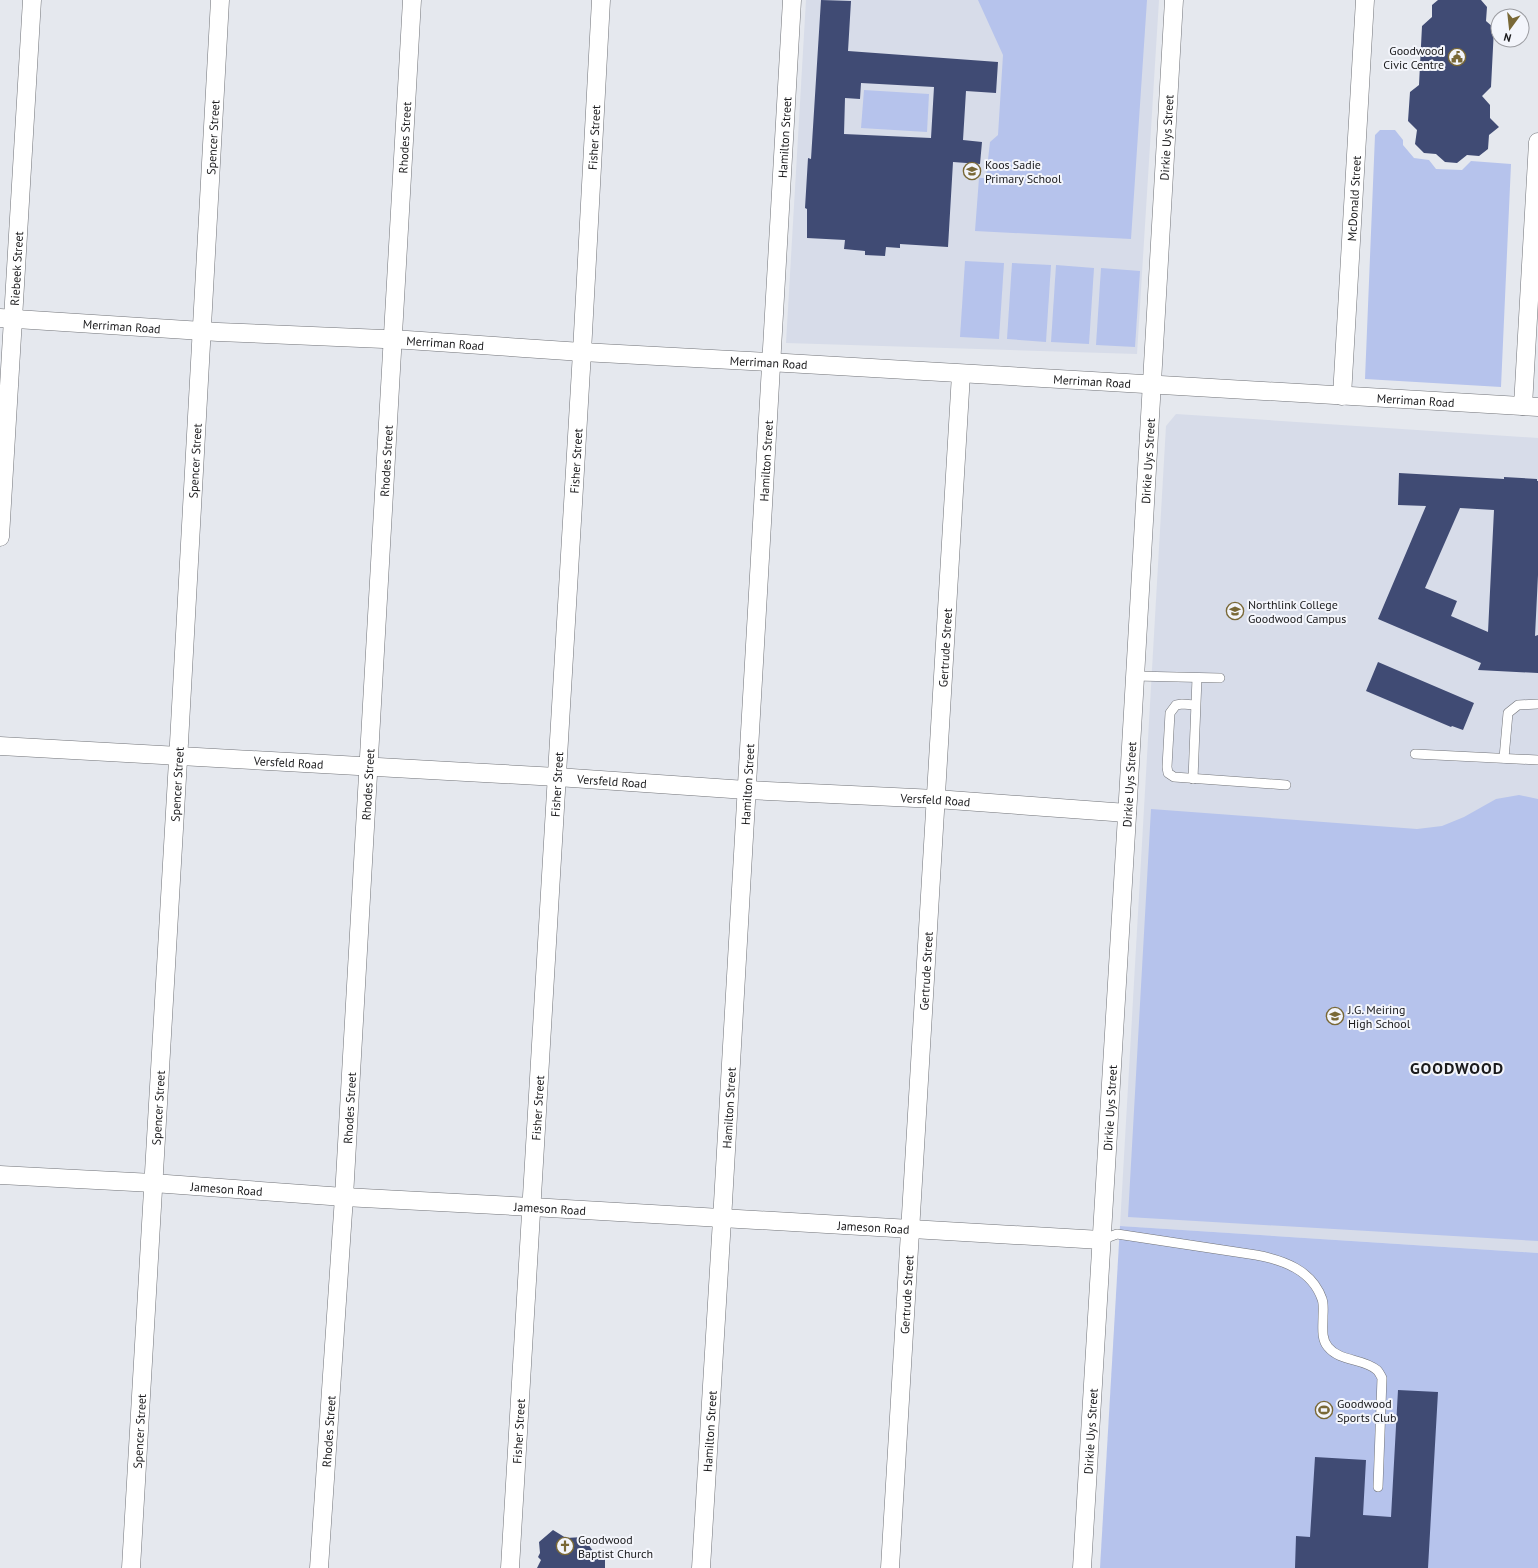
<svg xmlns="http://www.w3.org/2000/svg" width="1538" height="1568" font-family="'PT Sans',sans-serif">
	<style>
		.built { fill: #d7dce9 }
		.green { fill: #b6c3ec }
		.building { fill: #404b74; fill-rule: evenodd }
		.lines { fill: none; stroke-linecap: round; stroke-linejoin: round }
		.service-casing { stroke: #717378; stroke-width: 10 }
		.minor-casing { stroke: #717378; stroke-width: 19 }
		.service { stroke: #fff; stroke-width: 9 }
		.minor { stroke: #fff; stroke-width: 18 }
		.labels { text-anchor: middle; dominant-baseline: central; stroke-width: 4; stroke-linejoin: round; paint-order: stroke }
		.poi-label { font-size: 12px; fill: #1a1a1c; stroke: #f3f5fb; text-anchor: start }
		.street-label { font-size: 12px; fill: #1a1a1c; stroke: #f3f5fb }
		.district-label { font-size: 16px; font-weight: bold; letter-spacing: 1px; fill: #1a1a1c; stroke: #f3f5fb }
	</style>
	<rect width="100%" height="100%" fill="#e5e8ee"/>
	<!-- built -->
	<g class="built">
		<polygon points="806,0 1159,0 1137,354 786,343"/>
		<polygon points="1176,414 1538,438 1538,1253 1120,1226 1166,426"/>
	</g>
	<!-- green -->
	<g class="green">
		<polygon points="978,0 1147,0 1131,239 975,231 979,178 986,178 990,142 998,135 1003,55"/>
		<polygon points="864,90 929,94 927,132 861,128"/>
		<polygon points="1380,130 1395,130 1403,140 1403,145 1414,158 1429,160 1436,169 1462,170 1471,161 1511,164 1501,387 1365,379 1375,135"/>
		<polygon points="965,261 1004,263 999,339 960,337"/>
		<polygon points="1012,263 1051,265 1046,342 1007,339"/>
		<polygon points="1056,265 1094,268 1089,344 1051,342"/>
		<polygon points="1101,268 1140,271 1135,347 1096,345"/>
		<polygon points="1519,795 1538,799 1538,1241 1128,1217 1151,809 1417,829 1442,826 1464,817 1496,799"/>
		<polygon points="1120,1226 1538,1253 1538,1568 1100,1568"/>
	</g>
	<!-- building -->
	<g class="building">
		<path d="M821,0l30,1 -3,50 150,11 -2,31 -30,-2 -3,49 19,2 -2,22 -27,-2 -5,85 -48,-3v4l-14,-1 -1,9 -20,-1v-4l-21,-2 1,-9 -38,-2v-29l-2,-1 3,-50 3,1zM861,83l73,4 -3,51 -87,-4 1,-36 15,1z"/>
		<polygon points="1438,0 1481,0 1487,7 1486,21 1494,28 1491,87 1482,96 1490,105 1490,118 1499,127 1489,135 1488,149 1479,156 1467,155 1457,163 1445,162 1436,154 1424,153 1415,144 1417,130 1408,121 1410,92 1419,85 1422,26 1432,17 1432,5"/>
		<path d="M1399,473l105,6v-2l33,2v2h1v94l-3,61 3,-1v38l-60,-3 3,-7 -103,-44 48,-113 -28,-1zM1460,508l34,2 -6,122 -37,-16 6,-15 -32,-13z"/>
		<polygon points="1378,662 1474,703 1463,730 1452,726 1451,727 1366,691"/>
		<polygon points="1398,1390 1438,1392 1428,1568 1295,1568 1296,1536 1310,1537 1315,1457 1366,1460 1363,1515 1391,1517"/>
		<polygon points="553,1530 566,1538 583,1537 593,1551 605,1558 605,1568 537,1568 541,1560 538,1557 540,1553 539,1542"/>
	</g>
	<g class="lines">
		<defs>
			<g id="service">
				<polyline points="1135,676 1220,678"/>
				<polyline points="1195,705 1182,704 1176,705 1170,713 1167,767 1168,773 1174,777 1286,785"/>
				<polyline points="1415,754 1538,760"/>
				<polyline points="1504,758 1508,713 1518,705 1538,704"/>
				<polyline points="1193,779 1197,678"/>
				<path d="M1101,1240l16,-6 139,21c27,5 56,15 66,44 2,5 1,13 1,18 0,10 -2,22 5,30 12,15 35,11 49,23 2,2 4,6 5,8l-4,109"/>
			</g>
			<g id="minor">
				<path id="s1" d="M0,318l218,14 189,8 175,12 204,11 752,44"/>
				<path id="s2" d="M1342,396l23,-396"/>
				<polyline points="1523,406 1538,142"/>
				<path id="s3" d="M0,537l32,-537"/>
				<path id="s4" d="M0,746l557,31 189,13 190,9 191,14"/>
				<path id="s5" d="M0,1175l153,8 191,14 188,10 569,33"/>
				<path id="s6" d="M131,1568l48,-825 41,-743"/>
				<path id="s7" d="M319,1568l25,-371 68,-1197"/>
				<path id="s8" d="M510,1568l72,-1216 19,-352"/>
				<path id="s9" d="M701,1568l22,-365 69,-1203"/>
				<path id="s10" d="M890,1568l71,-1194"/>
				<path id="s11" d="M1082,1568l46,-769 46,-799"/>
			</g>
		</defs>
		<!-- service casing -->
		<use href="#service" class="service-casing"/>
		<!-- minor casing -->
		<use href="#minor" class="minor-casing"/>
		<!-- service -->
		<use href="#service" class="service"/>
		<!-- minor -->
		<use href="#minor" class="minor"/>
	</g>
	<!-- icons -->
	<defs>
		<symbol id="civic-ring" viewBox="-11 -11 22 22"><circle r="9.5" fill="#f3f5fb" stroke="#796836" stroke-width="1.5"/><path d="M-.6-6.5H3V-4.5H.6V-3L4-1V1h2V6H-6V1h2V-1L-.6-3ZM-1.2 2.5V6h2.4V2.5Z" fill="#796836"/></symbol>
		<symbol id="school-ring" viewBox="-11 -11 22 22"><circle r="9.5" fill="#f3f5fb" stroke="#796836" stroke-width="1.5"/><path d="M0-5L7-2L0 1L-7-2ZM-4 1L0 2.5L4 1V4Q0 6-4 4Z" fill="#796836"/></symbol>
		<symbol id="university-ring" viewBox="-11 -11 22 22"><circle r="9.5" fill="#f3f5fb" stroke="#796836" stroke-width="1.5"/><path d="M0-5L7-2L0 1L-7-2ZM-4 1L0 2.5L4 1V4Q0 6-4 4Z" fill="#796836"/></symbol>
		<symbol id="stadium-ring" viewBox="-11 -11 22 22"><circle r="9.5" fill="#f3f5fb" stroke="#796836" stroke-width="1.5"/><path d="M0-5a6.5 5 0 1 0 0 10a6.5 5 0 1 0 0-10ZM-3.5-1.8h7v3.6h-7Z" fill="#796836"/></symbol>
		<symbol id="church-ring" viewBox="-11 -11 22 22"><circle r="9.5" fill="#f3f5fb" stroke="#796836" stroke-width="1.5"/><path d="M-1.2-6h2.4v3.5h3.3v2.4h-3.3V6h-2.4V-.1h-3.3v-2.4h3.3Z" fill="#796836"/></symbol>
	</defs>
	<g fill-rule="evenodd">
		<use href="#civic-ring" x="1447" y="47" width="20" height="20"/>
		<use href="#school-ring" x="962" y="161" width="20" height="20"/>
		<use href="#university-ring" x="1225" y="601" width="20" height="20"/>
		<use href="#school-ring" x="1325" y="1006" width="20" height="20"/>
		<use href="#stadium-ring" x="1314" y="1400" width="20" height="20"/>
		<use href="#church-ring" x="555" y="1536" width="20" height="20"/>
	</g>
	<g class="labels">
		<!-- poi labels -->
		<g class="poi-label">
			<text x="1444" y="50" text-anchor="end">Goodwood<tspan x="1444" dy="14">Civic Centre</tspan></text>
			<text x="985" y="164">Koos Sadie<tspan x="985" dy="14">Primary School</tspan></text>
			<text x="1248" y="604">Northlink College<tspan x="1248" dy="14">Goodwood Campus</tspan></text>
			<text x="1348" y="1009">J.G. Meiring<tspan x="1348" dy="14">High School</tspan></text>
			<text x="1337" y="1403">Goodwood<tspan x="1337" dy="14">Sports Club</tspan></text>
			<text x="578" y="1539">Goodwood<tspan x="578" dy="14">Baptist Church</tspan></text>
		</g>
		<!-- street labels -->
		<g class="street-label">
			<text stroke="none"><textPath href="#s6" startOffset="1433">Spencer Street</textPath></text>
			<text stroke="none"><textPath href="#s7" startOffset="1433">Rhodes Street</textPath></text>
			<text stroke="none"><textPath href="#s8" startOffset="1433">Fisher Street</textPath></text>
			<text stroke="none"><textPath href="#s9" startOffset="1433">Hamilton Street</textPath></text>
			<text stroke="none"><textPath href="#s11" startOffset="1433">Dirkie Uys Street</textPath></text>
			<text stroke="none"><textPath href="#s2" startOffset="198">McDonald Street</textPath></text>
			<text stroke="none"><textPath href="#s3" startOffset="269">Riebeek Street</textPath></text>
			<text stroke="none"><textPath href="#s1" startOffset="122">Merriman Road</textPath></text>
			<text stroke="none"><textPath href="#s1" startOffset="446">Merriman Road</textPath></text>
			<text stroke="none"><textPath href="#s1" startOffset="770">Merriman Road</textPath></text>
			<text stroke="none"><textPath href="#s1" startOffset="1094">Merriman Road</textPath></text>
			<text stroke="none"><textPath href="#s1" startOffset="1418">Merriman Road</textPath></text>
			<text stroke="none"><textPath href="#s6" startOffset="1109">Spencer Street</textPath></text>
			<text stroke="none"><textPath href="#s7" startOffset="1109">Rhodes Street</textPath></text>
			<text stroke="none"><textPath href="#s8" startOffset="1109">Fisher Street</textPath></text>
			<text stroke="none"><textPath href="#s9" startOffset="1109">Hamilton Street</textPath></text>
			<text stroke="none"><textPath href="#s11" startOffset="1109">Dirkie Uys Street</textPath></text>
			<text stroke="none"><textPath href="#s10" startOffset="922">Gertrude Street</textPath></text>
			<text stroke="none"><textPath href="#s4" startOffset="289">Versfeld Road</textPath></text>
			<text stroke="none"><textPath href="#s4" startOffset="613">Versfeld Road</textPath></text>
			<text stroke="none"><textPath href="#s6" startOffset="785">Spencer Street</textPath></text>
			<text stroke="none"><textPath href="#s7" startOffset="785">Rhodes Street</textPath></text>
			<text stroke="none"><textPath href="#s8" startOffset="785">Fisher Street</textPath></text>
			<text stroke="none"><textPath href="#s9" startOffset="785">Hamilton Street</textPath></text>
			<text stroke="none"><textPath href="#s11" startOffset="785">Dirkie Uys Street</textPath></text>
			<text stroke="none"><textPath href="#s4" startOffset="937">Versfeld Road</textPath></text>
			<text stroke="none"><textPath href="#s10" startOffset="598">Gertrude Street</textPath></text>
			<text stroke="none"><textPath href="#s11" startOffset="461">Dirkie Uys Street</textPath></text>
			<text stroke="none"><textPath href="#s6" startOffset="461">Spencer Street</textPath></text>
			<text stroke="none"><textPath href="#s7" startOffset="461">Rhodes Street</textPath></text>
			<text stroke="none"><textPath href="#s8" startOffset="461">Fisher Street</textPath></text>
			<text stroke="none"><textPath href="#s9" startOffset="461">Hamilton Street</textPath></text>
			<text stroke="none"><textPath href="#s5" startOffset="227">Jameson Road</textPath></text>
			<text stroke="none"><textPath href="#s5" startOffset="551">Jameson Road</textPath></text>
			<text stroke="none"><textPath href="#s5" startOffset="875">Jameson Road</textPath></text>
			<text stroke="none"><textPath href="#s10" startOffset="274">Gertrude Street</textPath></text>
			<text stroke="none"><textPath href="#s6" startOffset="137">Spencer Street</textPath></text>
			<text stroke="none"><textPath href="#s7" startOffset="137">Rhodes Street</textPath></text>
			<text stroke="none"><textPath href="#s8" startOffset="137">Fisher Street</textPath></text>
			<text stroke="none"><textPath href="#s9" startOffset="137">Hamilton Street</textPath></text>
			<text stroke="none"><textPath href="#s11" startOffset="137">Dirkie Uys Street</textPath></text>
		</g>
		<!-- district labels -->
		<g class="district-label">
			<text x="1457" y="1068">GOODWOOD</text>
		</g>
	</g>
	<!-- north arrow -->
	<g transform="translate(1510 28) rotate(195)"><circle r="19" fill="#f3f5fb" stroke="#9c9da2"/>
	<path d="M0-3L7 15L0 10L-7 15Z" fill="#796836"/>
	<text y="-6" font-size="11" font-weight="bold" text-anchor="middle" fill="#1a1a1c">N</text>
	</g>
</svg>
